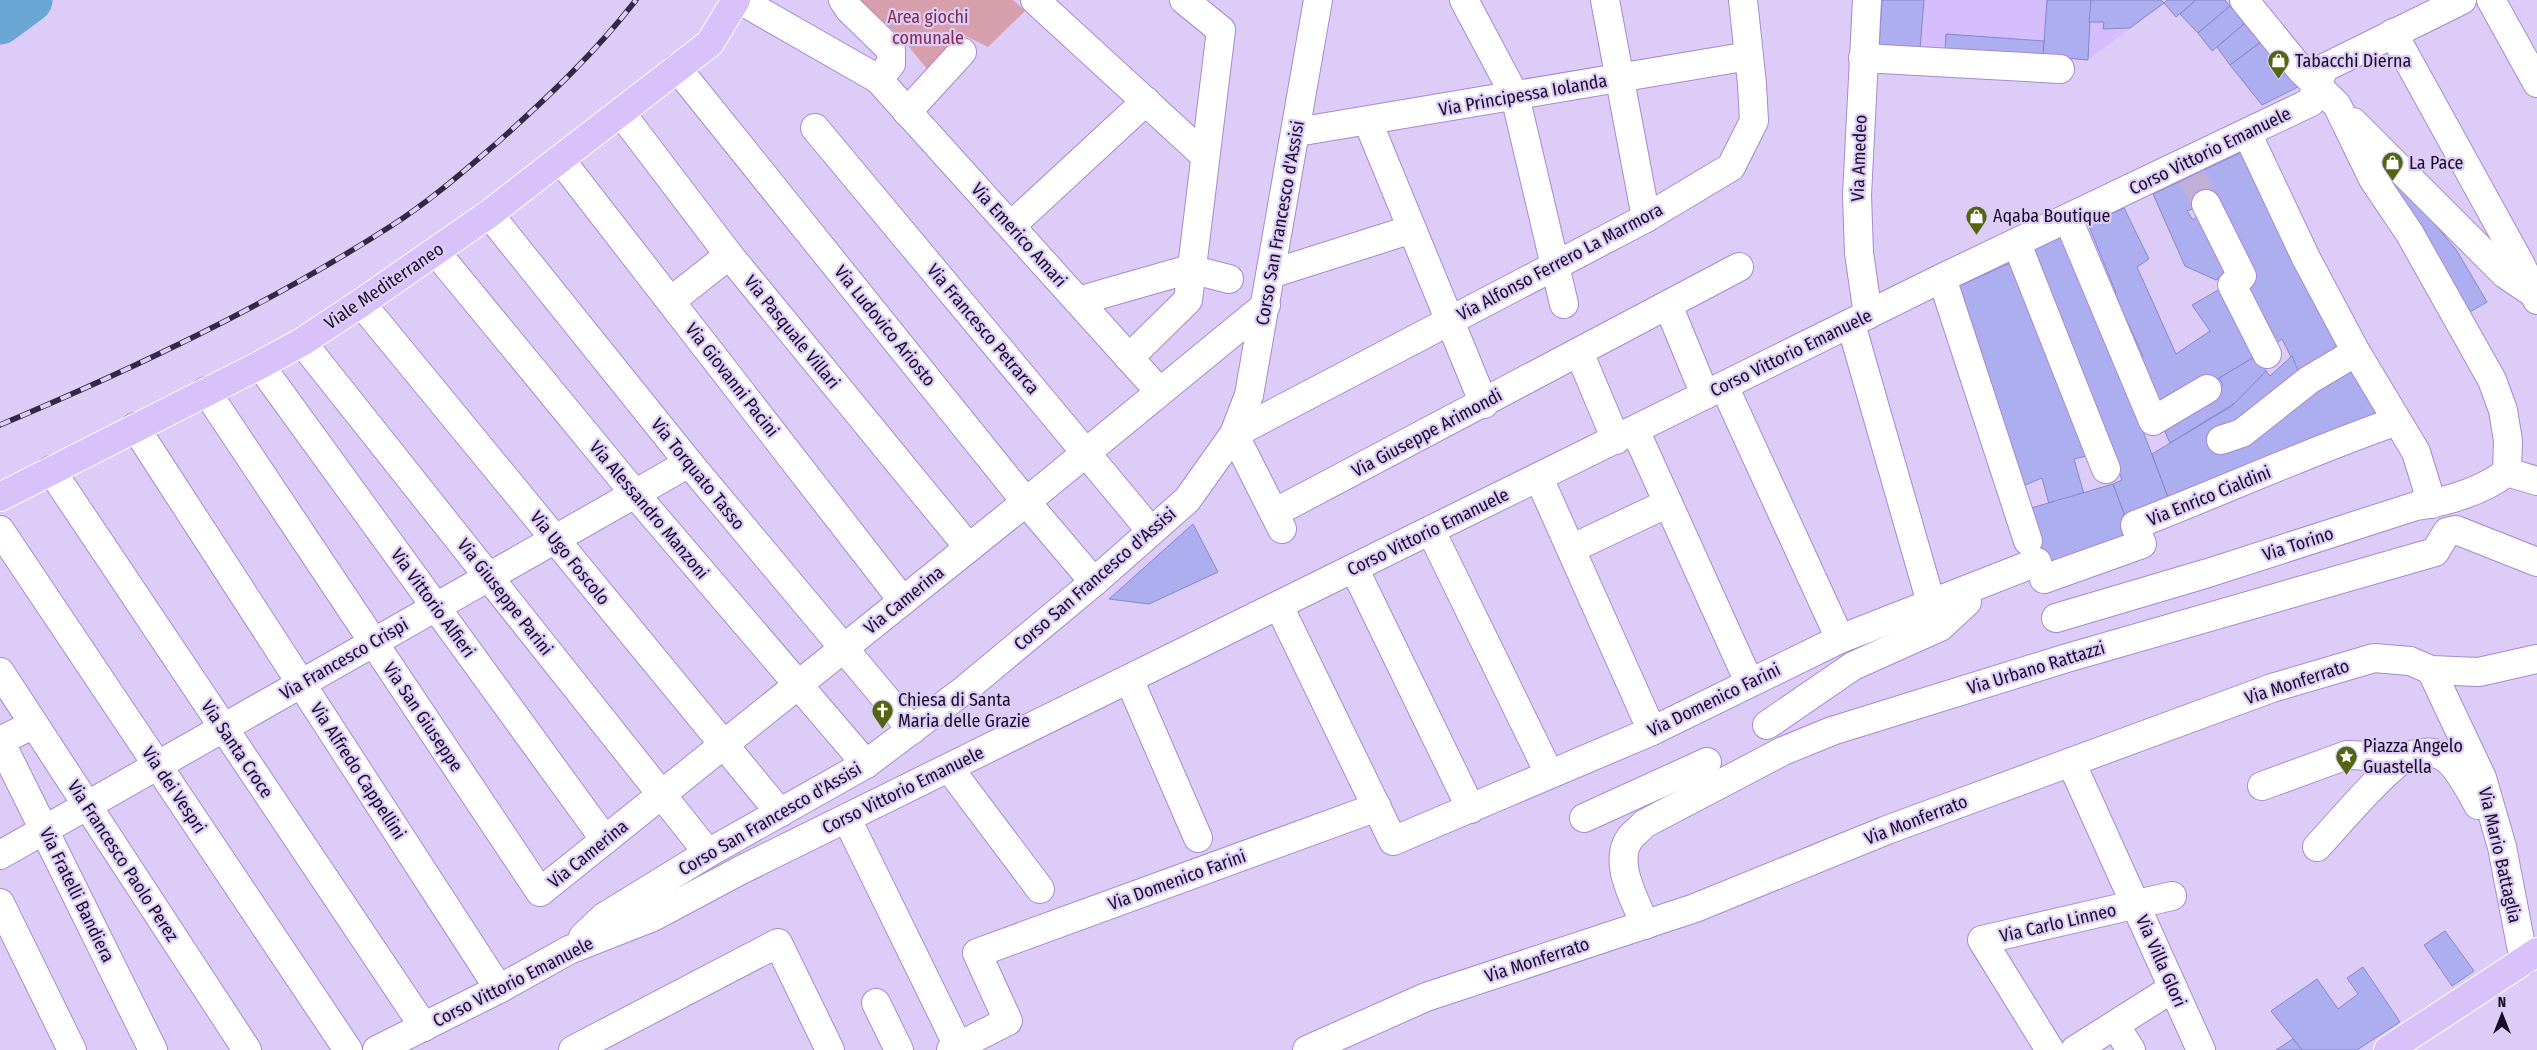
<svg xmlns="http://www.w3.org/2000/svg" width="2537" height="1050" font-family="'Fira Sans Condensed',sans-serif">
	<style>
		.built { fill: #d6bdfd }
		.green { fill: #d79eac }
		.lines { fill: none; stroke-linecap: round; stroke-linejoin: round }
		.river { stroke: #6aa6d3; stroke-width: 45 }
		.building { fill: #acaeef; stroke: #8586cd }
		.minor-tunnel { stroke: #c0afd9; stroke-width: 28; stroke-dasharray: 28 14; stroke-linecap: butt }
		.minor-casing { stroke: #a78ad0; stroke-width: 30 }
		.major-casing { stroke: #fff; stroke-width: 30 }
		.minor { stroke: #fff; stroke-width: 28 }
		.major { stroke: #d9c2fa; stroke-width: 28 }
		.rail-casing { stroke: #342844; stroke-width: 5.5 }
		.rail { stroke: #ddccf8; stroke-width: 4; stroke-dasharray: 11; stroke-linecap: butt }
		.labels { text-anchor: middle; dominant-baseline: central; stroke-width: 4.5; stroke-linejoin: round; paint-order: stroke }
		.park-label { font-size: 18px; fill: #842d4b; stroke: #ddccf8 }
		.poi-label { font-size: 18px; fill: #190d27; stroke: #ddccf8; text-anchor: start }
		.street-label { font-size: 18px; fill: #190d27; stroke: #ddccf8 }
	</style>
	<rect width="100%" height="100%" fill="#ddccf8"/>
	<!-- built -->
	<polygon class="built" points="1882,0 2161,0 2164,3 2088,60 1879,47"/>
	<!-- green -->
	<polygon class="green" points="858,0 1013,0 1025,11 988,47 960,33 927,69 901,37"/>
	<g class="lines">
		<!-- river -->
		<polyline class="river" points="0,22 30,0"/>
	</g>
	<!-- building -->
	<g class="building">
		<polygon points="1882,0 1924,0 1920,49 1879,47"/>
		<polygon points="2047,0 2091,0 2088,60 2043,56"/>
		<polygon points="2091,0 2161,0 2164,3 2130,28 2103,29 2104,22 2089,22"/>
		<polygon points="2167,0 2196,0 2176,17 2164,3"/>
		<polygon points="2196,0 2225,0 2230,6 2198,33 2180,14"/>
		<polygon points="2230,6 2245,23 2212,51 2198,33"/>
		<polygon points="2245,23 2261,42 2230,65 2217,47"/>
		<polygon points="1946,34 2044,41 2043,56 1945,51"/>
		<polygon points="2261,42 2298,87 2262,105 2230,65"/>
		<polygon points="2244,151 2345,353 2299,373 2282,339 2272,346 2242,289 2255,283 2214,201 2187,211 2193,220 2199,215 2233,269 2216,280 2185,266 2153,194"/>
		<polygon points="2389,168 2457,251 2487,302 2468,313 2379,176"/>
		<polygon points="2124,208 2149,259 2137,267 2176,354 2210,331 2192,305 2220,289 2256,356 2164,411 2135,359 2143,356 2126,319 2117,323 2106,298 2116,293 2088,224"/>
		<polygon points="2068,233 2171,505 2127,522 2113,484 2122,480 2096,408 2031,251"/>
		<polygon points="2012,262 2090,455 2074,459 2084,494 2049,504 2042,478 2020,487 1955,288"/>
		<polygon points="2256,356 2266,371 2238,401 2170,443 2161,423 2223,385 2219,378"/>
		<polygon points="2292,356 2299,373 2225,432 2353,369 2381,420 2171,505 2152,454 2232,406 2266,371 2270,376"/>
		<polygon points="2113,484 2127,522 2121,524 2128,545 2049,573 2028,509"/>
		<polygon points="1193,524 1218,572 1149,604 1109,599"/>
		<polygon points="2445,931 2474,971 2452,986 2424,945"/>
		<polygon points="2363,967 2400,1022 2357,1050 2302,1050 2271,1011 2317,979 2338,1009 2358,994 2347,978"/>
		<polygon points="2293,1039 2302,1050 2276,1050"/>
	</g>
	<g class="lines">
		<!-- minor-tunnel -->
		<polyline class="minor-tunnel" points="2192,176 2206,204"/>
		<defs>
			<g id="minor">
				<polyline points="740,0 878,79 1159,391"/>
				<polyline points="843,0 849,9 891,50 891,64 878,79"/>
				<polyline points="1035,0 1205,156"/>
				<polyline points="1464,0 1515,96 1564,304"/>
				<polyline points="1605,0 1646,218"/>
				<polyline points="1867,0 1857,195 1859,253 1868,315"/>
				<polyline points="2244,0 2301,70 2337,105 2373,179 2410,234 2492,380 2503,410 2508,441 2507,472"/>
				<polyline points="2491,0 2537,83"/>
				<polyline points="2393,33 2521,265 2537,300"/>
				<polyline points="1863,58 2060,69"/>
				<polyline points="677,68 1026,502 1094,582"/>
				<polyline points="907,112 962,52"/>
				<polyline points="621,113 729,255 969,548"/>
				<polyline points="1368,122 1484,404"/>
				<polyline points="2353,122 2505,274 2533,293"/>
				<polyline points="815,128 1151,531"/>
				<polyline points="1297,132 1749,56"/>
				<polyline points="2247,133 2306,258 2356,352 2416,452 2432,504"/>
				<polyline points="560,159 903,601"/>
				<polyline points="2206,204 2242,276 2232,285 2267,354"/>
				<polyline points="489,214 689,463 912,730"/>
				<polyline points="2068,219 2153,421 2207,389"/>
				<polyline points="1012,225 1146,101"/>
				<polyline points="2017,244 2106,469"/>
				<polyline points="436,252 635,494 866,764"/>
				<polyline points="1271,274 1412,229"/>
				<polyline points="1942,278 2028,541"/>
				<polyline points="671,301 729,255"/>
				<polyline points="1078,301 1190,269 1229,279"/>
				<polyline points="361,303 780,813"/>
				<polyline points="1668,305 1705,395"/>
				<polyline points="1851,324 1931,603"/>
				<polyline points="302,342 708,853"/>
				<polyline points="1579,352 1616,440"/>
				<polyline points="1129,358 1188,300 1221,30 1184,0"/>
				<polyline points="260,365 605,840"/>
				<polyline points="1724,386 1840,639"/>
				<polyline points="206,391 540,892 1026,502 1266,305"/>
				<polyline points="135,427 499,989"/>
				<polyline points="1635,430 1749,682"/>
				<polyline points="2221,440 2242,433 2309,380 2356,352"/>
				<polyline points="51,470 424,1027"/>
				<polyline points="1539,478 1652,731"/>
				<polyline points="1274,513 1739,267"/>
				<polyline points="1282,529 1234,434 1646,218 1731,167 1754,121 1752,84 1743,0"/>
				<polyline points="0,530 348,1050"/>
				<polyline points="1431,531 1543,761"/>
				<polyline points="1571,549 1668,503"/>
				<polyline points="1354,568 1471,809"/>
				<path d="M2044,579l98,-35 -7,-19c88,-34 173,-73 262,-104"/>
				<polyline points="1279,606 1393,841 1652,731 1840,639 2037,562"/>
				<path d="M2056,618l152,-45 208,-67c30,-4 67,-15 91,-34l30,9"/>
				<polyline points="2431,670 2482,778 2502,847 2524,961"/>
				<polyline points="0,672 247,1050"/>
				<polyline points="1129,679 1198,838"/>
				<polyline points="34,724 0,741 153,1050"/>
				<polyline points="1767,725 1853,666 1940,627 1967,602"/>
				<polyline points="2071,762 2201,1050"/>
				<polyline points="949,768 1040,889"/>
				<polyline points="2262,786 2347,755 2373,756 2392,768"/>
				<polyline points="1584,818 1707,762"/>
				<polyline points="847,819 958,1046"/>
				<path d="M2317,847c19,-20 70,-82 92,-91 10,-4 23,-5 33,0 13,6 29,36 36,49"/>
				<polyline points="0,855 689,463"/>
				<polyline points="0,903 72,1050"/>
				<path d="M1645,925c-9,-24 -33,-62 -15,-87 4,-5 10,-9 14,-14l139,-73 49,-20 235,-73 368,-106 12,-20 9,-2 81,32"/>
				<polyline points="583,937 604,917 708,853 866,764 963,691 1094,582 1187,500 1234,434 1249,395 1318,0"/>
				<polyline points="876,1003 899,1050"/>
				<polyline points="2115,1025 2131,1050"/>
				<polyline points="377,1050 499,989 569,950 653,917 741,870 1942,278 2311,102 2324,68 2462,0"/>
				<polyline points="573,1050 778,943 830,1050"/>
				<polyline points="951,1050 1008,1021 977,953 1377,807"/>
				<polyline points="1307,1050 1426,997 1695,908 1887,830 2272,688 2374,658 2410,661 2431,670 2479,672 2537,659"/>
				<polyline points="2050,1050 1982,940 2172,896"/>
				<polyline points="2075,1050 2173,988"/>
			</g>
			<g id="major">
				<polyline points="0,497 260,365 302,342 361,303 489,214 710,43 736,0"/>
				<polyline points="2388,1050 2537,952"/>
			</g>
		</defs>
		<!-- minor casing -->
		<use href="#minor" class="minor-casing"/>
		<!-- major casing -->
		<use href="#major" class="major-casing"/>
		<!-- minor -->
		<use href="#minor" class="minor"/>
		<!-- major -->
		<use href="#major" class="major"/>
		<defs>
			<path id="rail" d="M0,425c135,-57 268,-120 391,-199 38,-24 73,-55 107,-84 50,-45 97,-89 138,-142"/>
		</defs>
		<!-- rail casing -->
		<use href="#rail" class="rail-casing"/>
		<!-- rail -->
		<use href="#rail" class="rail"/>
	</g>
	<!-- icons -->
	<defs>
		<symbol id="shop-pin" viewBox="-11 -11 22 30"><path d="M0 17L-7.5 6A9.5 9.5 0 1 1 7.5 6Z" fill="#526510" stroke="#ddccf8"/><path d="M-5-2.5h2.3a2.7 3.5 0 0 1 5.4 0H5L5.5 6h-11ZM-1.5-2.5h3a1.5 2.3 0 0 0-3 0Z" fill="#fff"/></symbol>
		<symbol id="church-pin" viewBox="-11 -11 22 30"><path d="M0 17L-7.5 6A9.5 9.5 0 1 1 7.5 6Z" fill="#526510" stroke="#ddccf8"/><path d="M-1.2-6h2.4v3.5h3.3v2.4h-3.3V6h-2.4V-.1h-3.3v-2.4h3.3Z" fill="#fff"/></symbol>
		<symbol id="sight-pin" viewBox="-11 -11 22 30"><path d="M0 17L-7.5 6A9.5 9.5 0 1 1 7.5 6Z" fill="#526510" stroke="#ddccf8"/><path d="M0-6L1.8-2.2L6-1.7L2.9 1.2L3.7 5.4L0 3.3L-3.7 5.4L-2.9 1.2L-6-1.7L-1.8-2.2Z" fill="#fff"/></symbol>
	</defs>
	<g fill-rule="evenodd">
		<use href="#shop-pin" x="2266" y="48" width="25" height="34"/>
		<use href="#shop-pin" x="2380" y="150" width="25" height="34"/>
		<use href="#shop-pin" x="1964" y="204" width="25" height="34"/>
		<use href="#church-pin" x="870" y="698" width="25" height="34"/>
		<use href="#sight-pin" x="2334" y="744" width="25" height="34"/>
	</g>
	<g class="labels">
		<!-- park labels -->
		<g class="park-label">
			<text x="928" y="17">Area giochi<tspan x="928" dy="21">comunale</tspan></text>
		</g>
		<!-- poi labels -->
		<g class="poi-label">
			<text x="2295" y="61">Tabacchi Dierna</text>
			<text x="2409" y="163">La Pace</text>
			<text x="1993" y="216">Aqaba Boutique</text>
			<text x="898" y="700">Chiesa di Santa<tspan x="898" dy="21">Maria delle Grazie</tspan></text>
			<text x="2363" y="746">Piazza Angelo<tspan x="2363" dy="21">Guastella</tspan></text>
		</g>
		<!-- street labels -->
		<g class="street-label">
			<text transform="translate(1523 95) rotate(-10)">Via Principessa Iolanda</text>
			<text transform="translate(2210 151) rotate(-26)">Corso Vittorio Emanuele</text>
			<text transform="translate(1859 158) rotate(-88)">Via Amedeo</text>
			<text transform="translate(1280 223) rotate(-80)">Corso San Francesco d'Assisi</text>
			<text transform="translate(1019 235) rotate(48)">Via Emerico Amari</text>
			<text transform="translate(1560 262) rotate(-28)">Via Alfonso Ferrero La Marmora</text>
			<text transform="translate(384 286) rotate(-34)">Viale Mediterraneo</text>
			<text transform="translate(885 326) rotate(51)">Via Ludovico Ariosto</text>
			<text transform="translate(983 329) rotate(50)">Via Francesco Petrarca</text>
			<text transform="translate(792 332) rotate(51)">Via Pasquale Villari</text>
			<text transform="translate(1791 353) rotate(-26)">Corso Vittorio Emanuele</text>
			<text transform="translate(732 380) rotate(52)">Via Giovanni Pacini</text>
			<text transform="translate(1427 433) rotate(-28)">Via Giuseppe Arimondi</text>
			<text transform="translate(698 474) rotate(51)">Via Torquato Tasso</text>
			<text transform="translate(2209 496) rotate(-22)">Via Enrico Cialdini</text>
			<text transform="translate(649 510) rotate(50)">Via Alessandro Manzoni</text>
			<text transform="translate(1428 532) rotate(-26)">Corso Vittorio Emanuele</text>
			<text transform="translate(2298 544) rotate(-18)">Via Torino</text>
			<text transform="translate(570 558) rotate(51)">Via Ugo Foscolo</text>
			<text transform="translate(1095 579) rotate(-41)">Corso San Francesco d'Assisi</text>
			<text transform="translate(505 597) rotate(52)">Via Giuseppe Parini</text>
			<text transform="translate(904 600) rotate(-39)">Via Camerina</text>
			<text transform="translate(433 603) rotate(54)">Via Vittorio Alfieri</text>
			<text transform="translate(344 659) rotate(-30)">Via Francesco Crispi</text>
			<text transform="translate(2036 668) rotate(-17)">Via Urbano Rattazzi</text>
			<text transform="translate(2297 682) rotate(-18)">Via Monferrato</text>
			<text transform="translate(1714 700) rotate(-26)">Via Domenico Farini</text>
			<text transform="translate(423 717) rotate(56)">Via San Giuseppe</text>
			<text transform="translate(237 749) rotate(56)">Via Santa Croce</text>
			<text transform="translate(358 771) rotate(57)">Via Alfredo Cappellini</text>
			<text transform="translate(174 790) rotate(56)">Via dei Vespri</text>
			<text transform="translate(903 790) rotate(-26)">Corso Vittorio Emanuele</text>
			<text transform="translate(770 819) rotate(-30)">Corso San Francesco d'Assisi</text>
			<text transform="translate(1916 820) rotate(-21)">Via Monferrato</text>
			<text transform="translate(588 854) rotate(-39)">Via Camerina</text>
			<text transform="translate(2500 855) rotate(77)">Via Mario Battaglia</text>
			<text transform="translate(123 861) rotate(57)">Via Francesco Paolo Perez</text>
			<text transform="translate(1177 880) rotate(-20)">Via Domenico Farini</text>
			<text transform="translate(77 895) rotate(64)">Via Fratelli Bandiera</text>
			<text transform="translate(2058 923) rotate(-13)">Via Carlo Linneo</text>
			<text transform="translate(1537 960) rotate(-18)">Via Monferrato</text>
			<text transform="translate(2161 961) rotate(66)">Via Villa Glori</text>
			<text transform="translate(513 982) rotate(-27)">Corso Vittorio Emanuele</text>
		</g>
	</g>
	<!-- north arrow -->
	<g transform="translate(2502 1015)" stroke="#ddccf8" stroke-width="4" paint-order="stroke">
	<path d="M0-4L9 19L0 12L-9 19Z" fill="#190d27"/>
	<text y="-8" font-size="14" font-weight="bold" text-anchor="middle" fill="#190d27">N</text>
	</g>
</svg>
